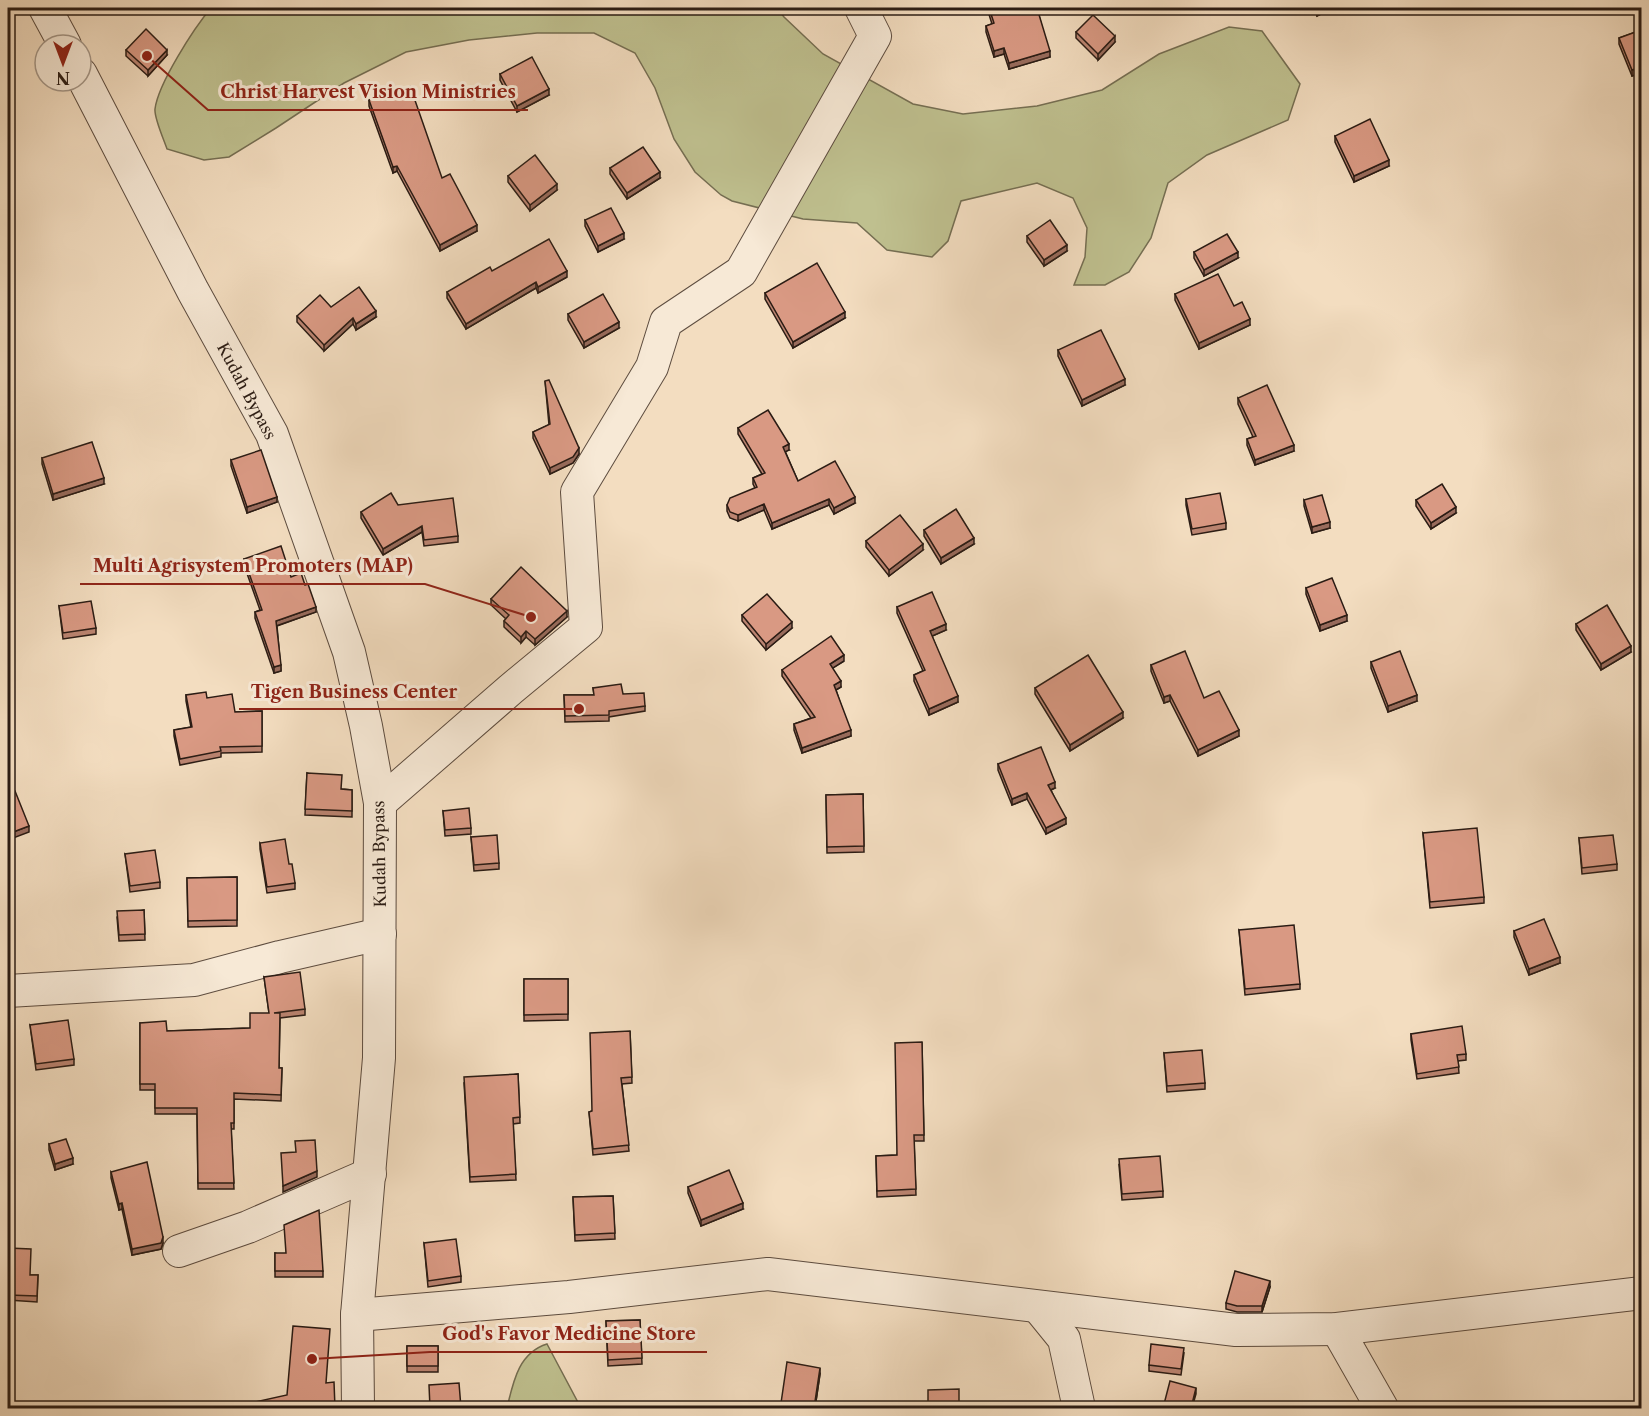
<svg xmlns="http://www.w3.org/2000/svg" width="1649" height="1416" font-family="'Libre Caslon Text',serif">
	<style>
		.green { fill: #bfc08f; stroke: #756e52; stroke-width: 1.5 }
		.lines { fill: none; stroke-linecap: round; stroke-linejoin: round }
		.minor-casing { stroke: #5d4c3f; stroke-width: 34 }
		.minor { stroke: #f7e9d6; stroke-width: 32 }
		.wall { fill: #bb8471; stroke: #2b1c14; stroke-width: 1.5 }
		.shaded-wall { fill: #986b5c; stroke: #2b1c14; stroke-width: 1.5 }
		.building { fill: #d99983; stroke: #2b1c14; stroke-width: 1.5 }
		.labels { text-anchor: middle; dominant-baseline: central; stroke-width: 6; stroke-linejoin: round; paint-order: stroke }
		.street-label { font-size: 16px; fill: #2b1c14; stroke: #f7e9d6 }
		.leader { fill: none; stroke: #8f2418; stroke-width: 2 }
		.callout-dot { fill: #8f2418; stroke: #f7e9d6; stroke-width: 2 }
		.callout-label { font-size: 18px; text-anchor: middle; font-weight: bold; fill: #8f2418; stroke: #f7e9d6; stroke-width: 6; stroke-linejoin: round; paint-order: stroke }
	</style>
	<rect width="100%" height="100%" fill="#f3ddc0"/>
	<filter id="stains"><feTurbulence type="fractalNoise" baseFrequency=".00333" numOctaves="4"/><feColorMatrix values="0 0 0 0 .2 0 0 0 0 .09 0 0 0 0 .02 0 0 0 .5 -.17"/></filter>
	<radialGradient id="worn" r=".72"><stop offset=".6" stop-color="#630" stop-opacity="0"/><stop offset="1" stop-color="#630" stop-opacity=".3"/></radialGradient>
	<!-- green -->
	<g class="green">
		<path d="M211,8h566l7,9 39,37 90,50 50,10 74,-8 65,-16 57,-36 70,-27 33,4 38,53 -12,36 -81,35 -39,28 -17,55 -22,34 -24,13h-31l11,-28 2,-29 -14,-30 -36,-15 -76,18 -13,40 -16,16 -45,-7 -30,-27 -54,-4 -71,-18 -11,-6 -26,-23 -21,-33 -19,-51 -20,-35 -41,-20h-57l-68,7 -63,12 -62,31 -68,45 -47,29 -25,3 -37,-11c-3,-9 -13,-31 -12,-40 3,-25 39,-81 56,-101z"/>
		<path d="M547,1344l34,64h-74c6,-25 11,-55 40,-64z"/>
	</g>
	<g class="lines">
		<defs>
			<g id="minor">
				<polyline points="45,8 65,45"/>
				<polyline points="81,74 193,291 272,434 349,652 366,726 380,803 379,1058 357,1315 358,1408"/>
				<polyline points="380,803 511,689 586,627 577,492 652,367 666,322 741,272 875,36 861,8"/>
				<polyline points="8,991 194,980 280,957 380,934"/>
				<polyline points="179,1251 248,1227 370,1174"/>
				<polyline points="1038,1307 1064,1339 1079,1408"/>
				<polyline points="357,1315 569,1297 768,1274 1236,1330 1337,1329 1642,1293"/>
				<polyline points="1337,1329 1382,1408"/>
			</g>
		</defs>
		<!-- minor casing -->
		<use href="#minor" class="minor-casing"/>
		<!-- minor -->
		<use href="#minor" class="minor"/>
	</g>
	<!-- wall -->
	<g class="wall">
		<polygon points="987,8 1037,8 1050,57 1009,69 1004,54 994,57 986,32 986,26 992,24"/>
		<polygon points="1313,8 1333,8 1317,16"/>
		<polygon points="1641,30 1641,73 1632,76 1619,44 1619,38"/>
		<polygon points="1076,32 1115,42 1098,60 1076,38"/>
		<polygon points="126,50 167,55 148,76 126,56"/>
		<polygon points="500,74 549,95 517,112 500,80"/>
		<polygon points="369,100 442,178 477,231 440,251 397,171 393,173 369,106"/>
		<polygon points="1335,136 1389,166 1354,182 1335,142"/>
		<polygon points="610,168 660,178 627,199 610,174"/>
		<polygon points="508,176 557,190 530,211 508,182"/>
		<polygon points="585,220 624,239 598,252 585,226"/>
		<polygon points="1027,236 1067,251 1044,266 1027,242"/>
		<polygon points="1194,252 1238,258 1204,276 1194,258"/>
		<polygon points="567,277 538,293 536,288 466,329 447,298 447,292"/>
		<rect x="8" y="278" width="2" height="37"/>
		<polygon points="765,293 845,318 793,348 765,299"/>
		<polygon points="1175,294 1234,306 1250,325 1199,349 1175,300"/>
		<polygon points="331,307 376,317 356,330 353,324 324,351 297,322 297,316"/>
		<polygon points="568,314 619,328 584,348 568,320"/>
		<polygon points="1058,350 1125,385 1082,406 1058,356"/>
		<polygon points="545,381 579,454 573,463 550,474 533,438 533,432 549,425"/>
		<polygon points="1238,398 1294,451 1255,465 1247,445 1247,439 1253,437 1238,404"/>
		<polygon points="738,428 789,450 785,451 798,481 855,503 834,514 829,505 772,529 764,510 738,521 730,518 727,511 727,505 755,488 753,484 753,478 762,474 738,434"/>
		<polygon points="42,458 104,484 53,500 42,464"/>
		<polygon points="231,460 277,502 247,513 231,466"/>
		<polygon points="1186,499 1226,523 1226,529 1192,535 1186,505"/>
		<polygon points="1304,500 1330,528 1312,533 1304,506"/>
		<polygon points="1416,500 1456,513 1431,529 1416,506"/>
		<polygon points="398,505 458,536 458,542 424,546 422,532 383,555 361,518 361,512"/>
		<polygon points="924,530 974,544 941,564 924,536"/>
		<polygon points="866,541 923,550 889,576 866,547"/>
		<polygon points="244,559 291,577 316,612 277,626 281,671 274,673 255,618 255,612 260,610 244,565"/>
		<polygon points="1306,588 1347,621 1320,631 1306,594"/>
		<polygon points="491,599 567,617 535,645 526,637 521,643 504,627 504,621 506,619 491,605"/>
		<polygon points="59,606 96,628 96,634 63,639"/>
		<polygon points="897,607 946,630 932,636 958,702 929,715 914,681 914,675 923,671 897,613"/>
		<polygon points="742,615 792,628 766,650 742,621"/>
		<polygon points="1576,624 1631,652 1601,670 1576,630"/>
		<polygon points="844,661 832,668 841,687 836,690 851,736 802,753 794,730 794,724 811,718 782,676 782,670"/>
		<polygon points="1371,662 1417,701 1388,712 1371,668"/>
		<polygon points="1151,665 1204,698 1239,736 1198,756 1170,701 1164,703 1151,671"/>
		<polygon points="593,688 623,694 645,706 645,711 609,717 609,721 565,722 564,695 594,695"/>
		<polygon points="1035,688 1123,718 1070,751 1035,694"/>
		<polygon points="186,695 207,698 235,712 262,711 262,752 221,753 221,757 180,765 174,736 174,730 191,727 186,701"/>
		<polygon points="998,764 1055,788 1051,790 1066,824 1046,834 1027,799 1012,805 998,770"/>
		<polygon points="307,773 342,789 352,790 352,817 305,815"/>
		<polygon points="863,794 864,852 827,853 826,795"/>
		<polygon points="443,811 471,828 471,834 445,836"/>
		<polygon points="1423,833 1484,897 1484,903 1430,908"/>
		<polygon points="471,837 499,863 499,869 474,871"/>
		<polygon points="1579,838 1617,864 1617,870 1582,874"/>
		<polygon points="260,843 295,883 295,889 267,893 260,849"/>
		<polygon points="125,854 160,882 160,888 130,892"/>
		<polygon points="237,877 237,926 188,927 187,878"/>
		<polygon points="144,910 145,940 119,941 117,917"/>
		<polygon points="1239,930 1300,984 1300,989 1245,995"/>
		<polygon points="1514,931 1560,963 1529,975 1514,937"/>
		<polygon points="264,977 305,1009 305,1015 280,1018 279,1068 282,1068 281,1101 234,1099 234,1129 231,1129 234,1189 198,1189 197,1114 155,1114 155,1090 140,1090 140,1023 167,1031 250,1028 269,1013"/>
		<polygon points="524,979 568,979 568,1020 524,1021"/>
		<polygon points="30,1025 74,1059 74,1065 36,1070"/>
		<polygon points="630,1031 632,1083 622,1084 629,1151 593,1155 589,1112 592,1111"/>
		<polygon points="1411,1034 1466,1054 1466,1060 1458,1061 1459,1073 1417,1079 1411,1040"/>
		<polygon points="922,1042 924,1141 914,1141 916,1195 877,1197 876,1156 897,1155"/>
		<polygon points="1164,1053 1205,1083 1205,1089 1167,1092"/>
		<polygon points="518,1074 520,1123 513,1124 516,1180 470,1182 464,1083"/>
		<polygon points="49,1144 73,1164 55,1170 49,1150"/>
		<polygon points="1119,1165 1163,1191 1163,1197 1122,1200"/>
		<polygon points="111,1172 163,1243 161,1249 132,1255 122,1209 119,1210 111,1178"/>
		<polygon points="688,1187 743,1209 701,1226 688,1193"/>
		<polygon points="613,1196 615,1239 575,1241 573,1197"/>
		<polygon points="424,1243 461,1276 461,1282 428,1287"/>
		<polygon points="8,1248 30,1275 38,1275 37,1302 8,1300"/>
		<polygon points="275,1253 323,1271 323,1277 275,1277"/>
		<polygon points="1270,1287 1262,1312 1237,1312 1226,1309 1226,1303"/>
		<polygon points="640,1320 642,1364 608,1366 606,1321"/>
		<rect x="407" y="1346" width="31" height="26"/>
		<polygon points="1184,1353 1181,1375 1149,1371 1149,1365"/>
		<polygon points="820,1374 815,1408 781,1408 781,1403"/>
	</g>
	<!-- shaded-wall -->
	<g class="shaded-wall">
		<polygon points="1321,8 1333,8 1317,16 1317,10"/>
		<polygon points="1115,36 1115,42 1098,60 1098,54"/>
		<polygon points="1004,48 1004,54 994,57 994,51"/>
		<polygon points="167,50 167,55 148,76 148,70"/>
		<polygon points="1050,51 1050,57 1009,69 1009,63"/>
		<polygon points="1641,67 1641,73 1632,76 1632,70"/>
		<polygon points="549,89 549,95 517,112 517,106"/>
		<polygon points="1389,160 1389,166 1354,182 1354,176"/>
		<polygon points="397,166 397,171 393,173 393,167"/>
		<polygon points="660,172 660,178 627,199 627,193"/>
		<polygon points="557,184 557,190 530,211 530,205"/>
		<polygon points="477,225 477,231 440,251 440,245"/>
		<polygon points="624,233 624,239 598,252 598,246"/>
		<polygon points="1067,245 1067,251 1044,266 1044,260"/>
		<polygon points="1238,252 1238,258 1204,276 1204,270"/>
		<polygon points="567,271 567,277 538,293 538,287"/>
		<polygon points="536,282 536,288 466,329 466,324"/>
		<polygon points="376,311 376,317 356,330 356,324"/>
		<polygon points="845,312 845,318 793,348 793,342"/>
		<polygon points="353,318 353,324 324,351 324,345"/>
		<polygon points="1250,319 1250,325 1199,349 1199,343"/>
		<polygon points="619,322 619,328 584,348 584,342"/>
		<polygon points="1125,379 1125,385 1082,406 1082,400"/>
		<polygon points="789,444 789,450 783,453 783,447"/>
		<polygon points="1294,445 1294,451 1255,465 1255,460"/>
		<polygon points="579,448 579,454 573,463 550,474 550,468"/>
		<polygon points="104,478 104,484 53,500 53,494"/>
		<polygon points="277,497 277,502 247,513 247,507"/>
		<polygon points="855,497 855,503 834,514 834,508"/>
		<polygon points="829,499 829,505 772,529 772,523"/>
		<polygon points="764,504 764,510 738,521 738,515"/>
		<polygon points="1456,507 1456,513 1431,529 1431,523"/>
		<polygon points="1330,522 1330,528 1312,533 1312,527"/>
		<polygon points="422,526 422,532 383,555 383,549"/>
		<polygon points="974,538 974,544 941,564 941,558"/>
		<polygon points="923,544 923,550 889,576 889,570"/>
		<polygon points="316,607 316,612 276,626 276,621"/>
		<polygon points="567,611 567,617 535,645 535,639"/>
		<polygon points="1347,615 1347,621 1320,631 1320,625"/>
		<polygon points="792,622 792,628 766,650 766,644"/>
		<polygon points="946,624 946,630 930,637 930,631"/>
		<polygon points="526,631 526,637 521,643 521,637"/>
		<polygon points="1631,646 1631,652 1601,670 1601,664"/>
		<polygon points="844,655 844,661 830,670 830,664"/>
		<polygon points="281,665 281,671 274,673 274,667"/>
		<polygon points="841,681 841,687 834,691 834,685"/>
		<polygon points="1170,695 1170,701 1164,703 1164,697"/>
		<polygon points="1417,695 1417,701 1388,712 1388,706"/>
		<polygon points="958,696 958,702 929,715 929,709"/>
		<polygon points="1123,712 1123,718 1070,751 1070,745"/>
		<polygon points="851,730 851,736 802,753 802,748"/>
		<polygon points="1239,730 1239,736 1198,756 1198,750"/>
		<polygon points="1055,782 1055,788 1048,791 1048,785"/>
		<polygon points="1027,793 1027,799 1012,805 1012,799"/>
		<polygon points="1066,818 1066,824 1046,834 1046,828"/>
		<polygon points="29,826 29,832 8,840 8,834"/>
		<polygon points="1560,957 1560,963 1529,975 1529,969"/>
		<polygon points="73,1158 73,1164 55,1170 55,1164"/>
		<polygon points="317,1171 317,1177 283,1192 283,1186"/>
		<polygon points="122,1203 122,1209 119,1210 119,1204"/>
		<polygon points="743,1203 743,1209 701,1226 701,1220"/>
		<polygon points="163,1237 163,1243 161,1249 132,1255 132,1249"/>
		<polygon points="1270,1281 1270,1287 1262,1312 1262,1306"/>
		<polygon points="820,1368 820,1374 815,1408 814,1408"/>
		<polygon points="1196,1388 1196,1394 1192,1408 1191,1408"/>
	</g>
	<!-- building -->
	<g class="building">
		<polygon points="989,8 1037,8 1050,51 1009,63 1004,48 994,51 986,26 994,23"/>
		<polygon points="1093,15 1115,36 1098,54 1076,32"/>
		<polygon points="146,29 167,50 148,70 126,50"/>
		<polygon points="1641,30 1641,67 1632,70 1619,38"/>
		<polygon points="532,57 549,89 517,106 500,74"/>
		<polygon points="410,86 442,178 450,174 477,225 440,245 397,166 393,167 369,100"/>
		<polygon points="1370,119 1389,160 1354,176 1335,136"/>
		<polygon points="643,147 660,172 627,193 610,168"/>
		<polygon points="535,155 557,184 530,205 508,176"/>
		<polygon points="611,208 624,233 598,246 585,220"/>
		<polygon points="1050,220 1067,245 1044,260 1027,236"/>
		<polygon points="1227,234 1238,252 1204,270 1194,252"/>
		<polygon points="549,239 567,271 538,287 536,282 466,324 447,292 490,267 492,271"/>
		<polygon points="817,263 845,312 793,342 765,293"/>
		<polygon points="1218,274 1234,306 1242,302 1250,319 1199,343 1175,294"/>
		<rect x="8" y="278" width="2" height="31"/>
		<polygon points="359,287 376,311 356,324 353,318 324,345 297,316 320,295 331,307"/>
		<polygon points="603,294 619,322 584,342 568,314"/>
		<polygon points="1101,330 1125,379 1082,400 1058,350"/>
		<polygon points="549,380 579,448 573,457 550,468 533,432 550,424 545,381"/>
		<polygon points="1267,385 1294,445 1255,460 1247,439 1256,436 1238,398"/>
		<polygon points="768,410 789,444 783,447 798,481 835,461 855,497 834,508 829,499 772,523 764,504 738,515 730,512 727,505 730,498 757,487 753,478 765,473 738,428"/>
		<polygon points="92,442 104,478 53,494 42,458"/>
		<polygon points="261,450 277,497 247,507 231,460"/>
		<polygon points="1442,484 1456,507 1431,523 1416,500"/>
		<polygon points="391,493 398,505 453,498 458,536 424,540 422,526 383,549 361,512"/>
		<polygon points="1220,493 1226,523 1192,529 1186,499"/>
		<polygon points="1322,495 1330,522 1312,527 1304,500"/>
		<polygon points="956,509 974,538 941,558 924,530"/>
		<polygon points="900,515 923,544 889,570 866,541"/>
		<polygon points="281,546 291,577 301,573 305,585 308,584 316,607 276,621 281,665 274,667 255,612 262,610 244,559"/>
		<polygon points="521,567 567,611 535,639 526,631 521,637 504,621 509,615 491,599"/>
		<polygon points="1332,578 1347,615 1320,625 1306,588"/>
		<polygon points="932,592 946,624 930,631 958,696 929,709 914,675 925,670 897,607"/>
		<polygon points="767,594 792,622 766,644 742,615"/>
		<polygon points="91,601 96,628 63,633 59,606"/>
		<polygon points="1607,605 1631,646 1601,664 1576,624"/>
		<polygon points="831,636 844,655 830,664 841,681 834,685 851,730 802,748 794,724 815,717 782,670"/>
		<polygon points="1185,651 1204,698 1219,691 1239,730 1198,750 1170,695 1164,697 1151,665"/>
		<polygon points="1400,651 1417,695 1388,706 1371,662"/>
		<polygon points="1088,655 1123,712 1070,745 1035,688"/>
		<polygon points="621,684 623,694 644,693 645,706 609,711 609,715 565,716 564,695 594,695 593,688"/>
		<polygon points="206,692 207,698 232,694 235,712 262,711 262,746 220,747 221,751 180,759 174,730 192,727 186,695"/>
		<polygon points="1041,747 1055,782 1048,785 1066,818 1046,828 1027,793 1012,799 998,764"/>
		<polygon points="307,773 342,775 341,789 352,790 352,811 305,809"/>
		<polygon points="15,791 29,826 8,834 8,794"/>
		<polygon points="863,794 864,846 827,847 826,795"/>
		<polygon points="469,808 471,828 445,830 443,811"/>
		<polygon points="1477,828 1484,897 1430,902 1423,833"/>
		<polygon points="497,835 499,863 474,865 471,837"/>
		<polygon points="1613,835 1617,864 1582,868 1579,838"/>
		<polygon points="285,839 289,864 292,864 295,883 267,887 260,843"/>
		<polygon points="155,850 160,882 130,886 125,854"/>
		<polygon points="237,877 237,920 188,921 187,878"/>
		<polygon points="144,910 145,934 119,935 117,911"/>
		<polygon points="1544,919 1560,957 1529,969 1514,931"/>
		<polygon points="1294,925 1300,984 1245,989 1239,930"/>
		<polygon points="300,972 305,1009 274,1013 280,1013 279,1068 282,1068 281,1095 234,1093 234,1123 231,1123 234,1183 198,1183 197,1108 155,1108 155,1084 140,1084 140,1023 166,1021 167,1031 250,1028 250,1013 269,1013 264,977"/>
		<polygon points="524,979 568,979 568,1014 524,1015"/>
		<polygon points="68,1020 74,1059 36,1064 30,1025"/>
		<polygon points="1462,1026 1466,1054 1457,1055 1459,1067 1417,1074 1411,1034"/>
		<polygon points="630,1031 632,1077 621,1078 629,1145 593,1149 589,1112 592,1111 590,1033"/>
		<polygon points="922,1042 924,1135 914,1135 916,1189 877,1191 876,1156 897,1155 895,1043"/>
		<polygon points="1202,1050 1205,1083 1167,1086 1164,1053"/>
		<polygon points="518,1074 520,1117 513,1118 516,1174 470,1177 464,1077"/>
		<polygon points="66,1139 73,1158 55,1164 49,1144"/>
		<polygon points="315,1140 317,1171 283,1186 281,1153 296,1152 295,1141"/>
		<polygon points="1160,1156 1163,1191 1122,1194 1119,1159"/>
		<polygon points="147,1162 163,1237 161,1243 132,1249 122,1203 119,1204 111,1172"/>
		<polygon points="729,1170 743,1203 701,1220 688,1187"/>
		<polygon points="613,1196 615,1233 575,1235 573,1197"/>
		<polygon points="319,1210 323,1271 275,1271 275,1253 286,1253 284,1225"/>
		<polygon points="456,1239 461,1276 428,1281 424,1243"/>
		<polygon points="8,1248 31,1249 30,1275 38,1275 37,1296 8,1295"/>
		<polygon points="1235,1271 1270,1281 1262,1306 1237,1306 1226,1303"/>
		<polygon points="640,1320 642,1358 608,1360 606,1321"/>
		<polygon points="293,1326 330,1329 326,1383 334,1382 335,1408 228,1408 287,1395"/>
		<polygon points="1151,1344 1184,1348 1181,1369 1149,1365"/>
		<rect x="407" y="1346" width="31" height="20"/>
		<polygon points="787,1362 820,1368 814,1408 781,1403"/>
		<polygon points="1170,1381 1196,1388 1191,1408 1163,1408"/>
		<polygon points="459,1383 461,1408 430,1408 429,1385"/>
		<polygon points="959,1389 959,1408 928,1408 928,1390"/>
	</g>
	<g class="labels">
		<!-- street labels -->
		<g class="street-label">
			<text transform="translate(247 391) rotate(62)">Kudah Bypass</text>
			<text transform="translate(379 854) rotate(-91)">Kudah Bypass</text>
		</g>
	</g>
	<!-- callouts -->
	<path class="leader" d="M147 56L208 110H528M531 617L425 584H80M579 709L469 709H239M312 1359L430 1352H707"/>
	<g class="callout-dot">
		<circle cx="147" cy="56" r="6"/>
		<circle cx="531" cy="617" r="6"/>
		<circle cx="579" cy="709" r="6"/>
		<circle cx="312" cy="1359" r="6"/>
	</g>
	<g class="callout-label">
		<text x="368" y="98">Christ Harvest Vision Ministries</text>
		<text x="253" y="572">Multi Agrisystem Promoters (MAP)</text>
		<text x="354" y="698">Tigen Business Center</text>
		<text x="569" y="1340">God's Favor Medicine Store</text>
	</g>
	<!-- margin -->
	<rect width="1649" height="1416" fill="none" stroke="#f3ddc0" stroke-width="30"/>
	<rect x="9" y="9" width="1631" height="1398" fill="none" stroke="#2b1c14" stroke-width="3"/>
	<rect x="15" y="15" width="1619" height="1386" fill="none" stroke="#2b1c14" stroke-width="1.5"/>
	<!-- north arrow -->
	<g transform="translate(63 63) rotate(180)"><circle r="28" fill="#f7e9d6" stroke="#a59788" stroke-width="1.5"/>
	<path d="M0-4.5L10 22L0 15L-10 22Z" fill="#8f2418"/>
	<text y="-9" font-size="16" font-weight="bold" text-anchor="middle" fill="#2b1c14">N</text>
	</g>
	<rect width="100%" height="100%" filter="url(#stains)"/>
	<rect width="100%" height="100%" fill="url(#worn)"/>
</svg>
